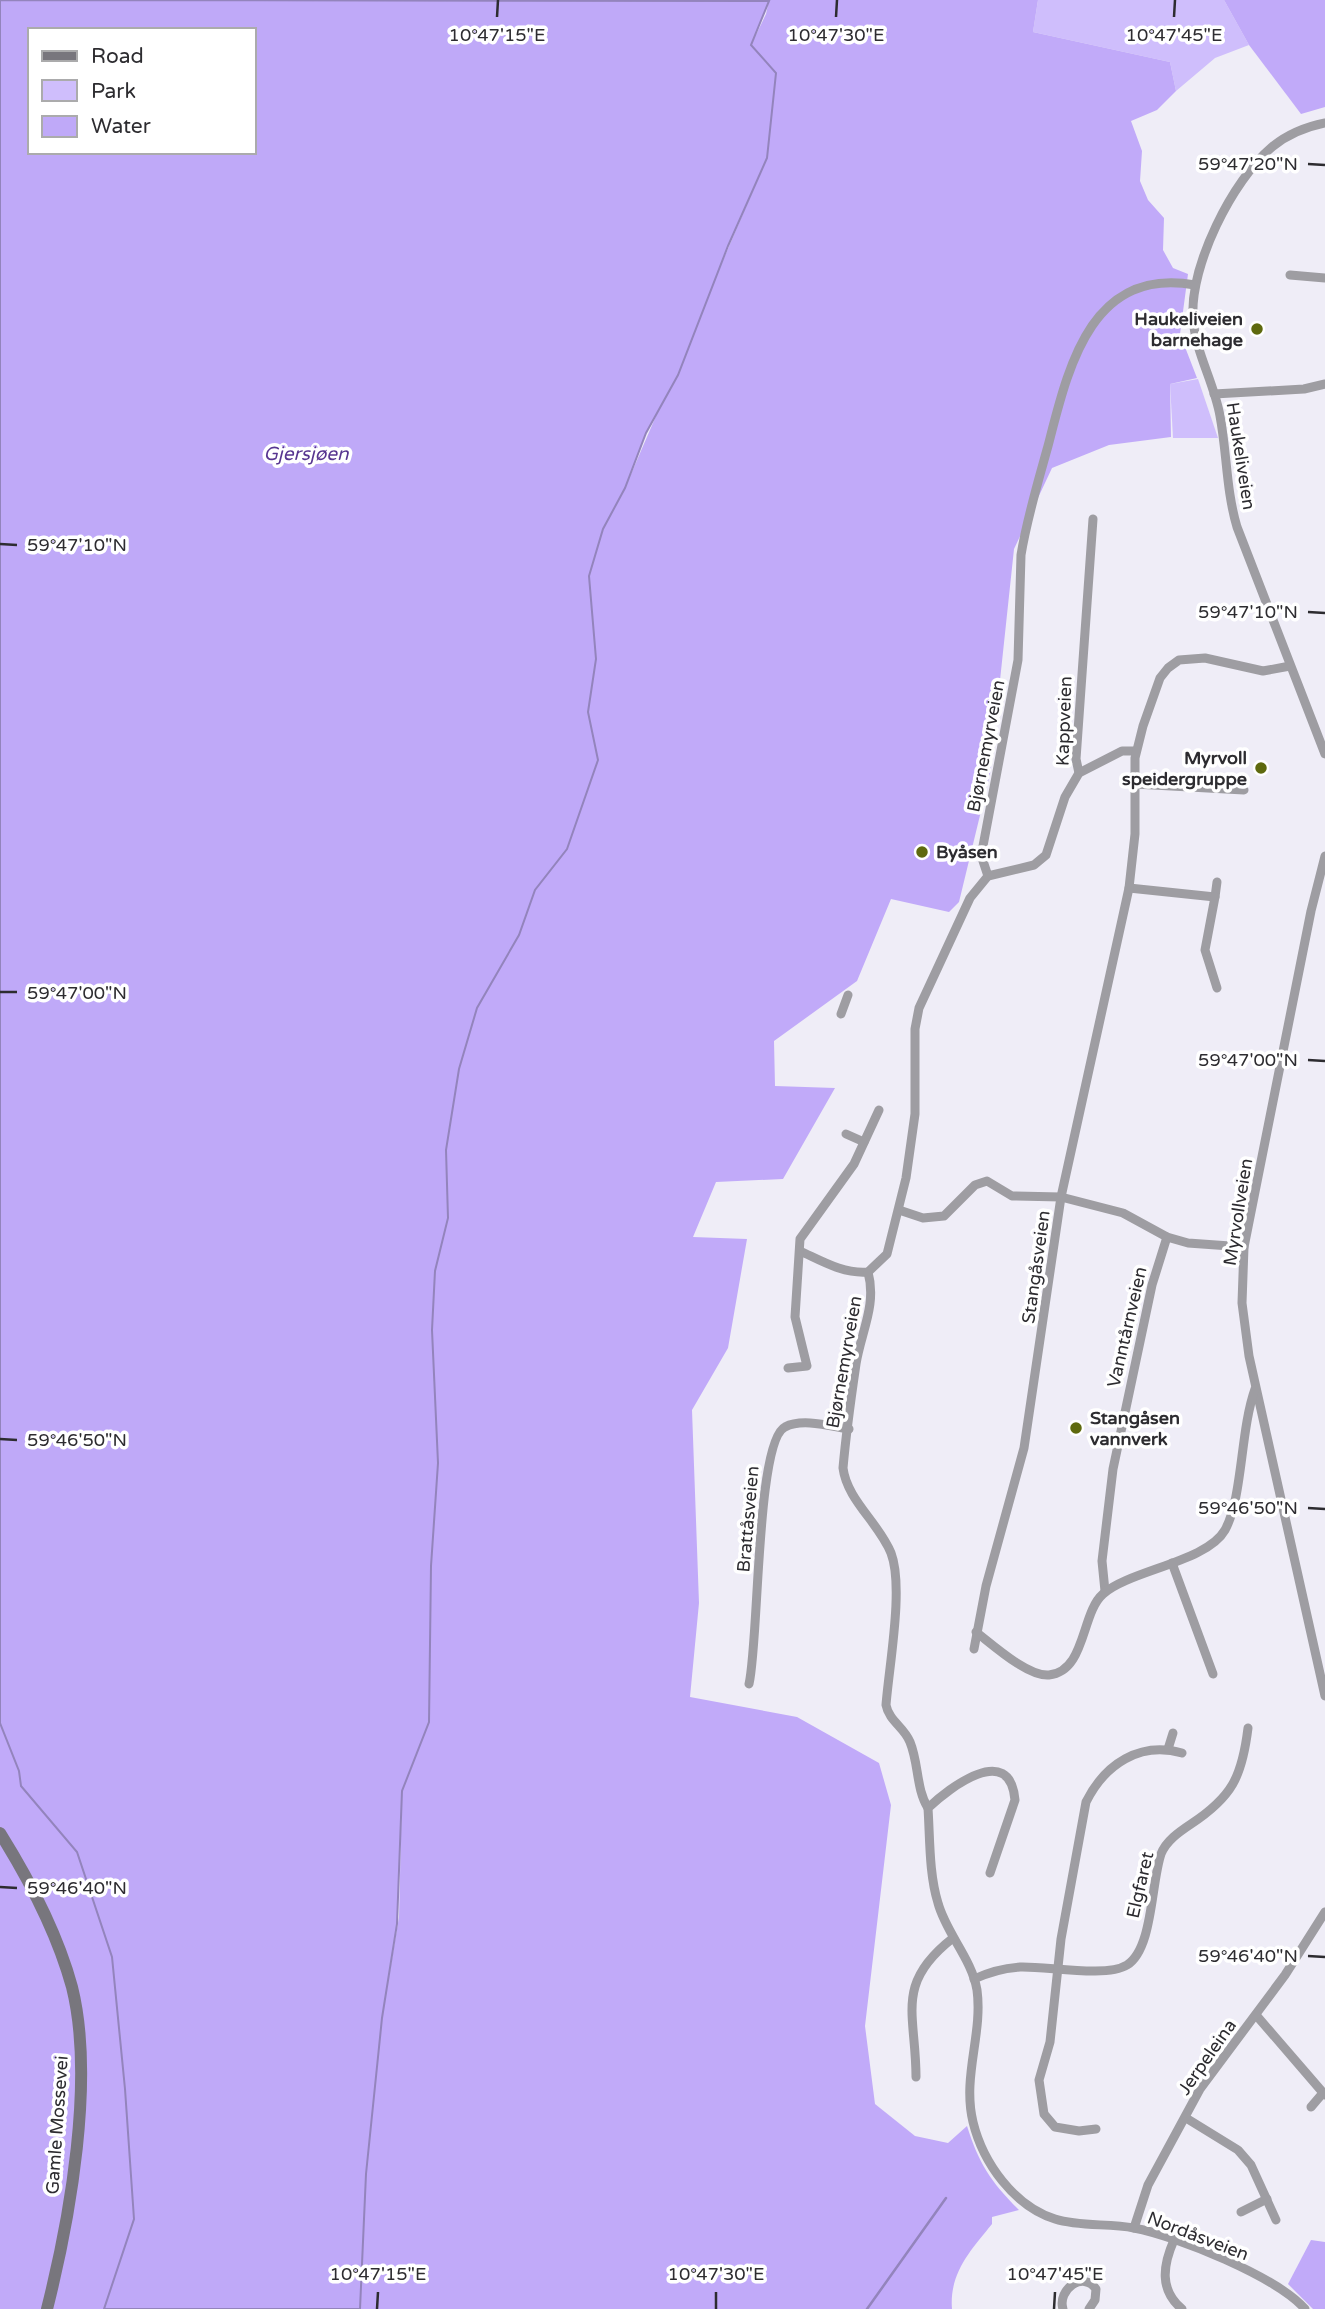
<svg xmlns="http://www.w3.org/2000/svg" width="1325" height="2309" font-family="'Varela Round',sans-serif">
	<style>
		.green { fill: #cfbefc }
		.forest { fill: #c1aaf9 }
		.water { fill: #bfa9f8; stroke: #9384bc; stroke-width: 2; fill-rule: evenodd }
		.lines { fill: none; stroke-linecap: round; stroke-linejoin: round }
		.stream { stroke: #9384bc; stroke-width: 2.5 }
		.minor { stroke: #9e9da2; stroke-width: 9 }
		.secondary { stroke: #78767d; stroke-width: 12 }
		.ticks { fill: none; stroke: #2d2c30; stroke-width: 2.5 }
		.poi-dot { fill: #5e690e; stroke: #fff; stroke-width: 2.5 }
		.labels { text-anchor: middle; dominant-baseline: central; stroke-width: 7; stroke-linejoin: round; paint-order: stroke }
		.poi-label { font-size: 18px; font-weight: bold; fill: #2d2c30; stroke: #fff; text-anchor: end }
		.street-label { font-size: 18px; fill: #2d2c30; stroke: #fff }
		.water-label { font-size: 19px; font-style: italic; fill: #573590; stroke: #fff }
		.ticks-label { font-size: 18px; text-anchor: middle; fill: #2d2c30; stroke: #fff; stroke-width: 7; stroke-linejoin: round; paint-order: stroke }
	</style>
	<rect width="100%" height="100%" fill="#efedf7"/>
	<!-- green -->
	<g class="green">
		<polygon points="1038,0 1224,0 1249,45 1215,58 1176,91 1170,62 1033,32"/>
		<polygon points="1198,379 1218,438 1173,438 1170,384"/>
	</g>
	<!-- forest -->
	<g class="forest">
		<path d="M769,0h269l-5,32 137,30 6,29 -19,19 -26,11 11,30 -2,30 8,19 16,18 -1,32 10,18 15,6 -8,60 17,44 -27,6 1,53 -62,8 -57,23 -38,81 -24,225 -31,128 -10,10 -58,-13 -34,82 -83,60 1,45 60,2 -52,91 -67,3 -23,55 54,2 -19,109 -36,62 7,193 -9,94 107,20 82,46 12,42 -26,221 10,78 40,32 33,7 19,-17c12,38 24,56 52,84l-27,7v7c-21,26 -43,49 -40,85h-592l6,-135 16,-156 17,-101 3,-126 27,-69 2,-156 7,-103 -6,-133 3,-59 13,-53 -2,-68 13,-81 18,-61 42,-73 16,-45 32,-41 31,-88 -10,-49 8,-53 -7,-83 14,-47 22,-41 142,-330 -16,-113 15,-31z"/>
		<polygon points="1224,0 1325,0 1325,107 1301,114 1249,45"/>
		<polygon points="0,1723 19,1771 21,1786 77,1852 112,1957 125,2089 134,2219 104,2309 0,2309"/>
		<polygon points="1311,2240 1325,2242 1325,2309 1313,2309 1288,2284"/>
	</g>
	<!-- water -->
	<path class="water" d="M0,0l769,1 -18,44 25,28 -9,85 -39,88 -50,129 -32,58 -21,55 -22,41 -14,47 7,83 -8,53 10,48 -31,89 -32,41 -16,45 -42,73 -18,61 -13,81 2,68 -13,53 -3,59 6,133 -7,103 -2,156 -27,69 -5,133 -15,94 -16,156 -6,135h-256l30,-90 -9,-130 -13,-132 -35,-105 -56,-66 -2,-15 -19,-48zM30,30h224v122h-224z"/>
	<g class="lines">
		<!-- stream -->
		<polyline class="stream" points="867,2309 946,2198"/>
		<!-- minor -->
		<g class="minor">
			<path d="M1325,123c-20,4 -37,11 -53,24 -40,34 -82,118 -79,171 2,34 21,64 27,98 7,37 6,74 17,111l88,227"/>
			<polyline points="1290,275 1325,278"/>
			<polyline points="1214,394 1304,389 1325,384"/>
			<polyline points="1079,773 1076,759 1093,519"/>
			<polyline points="1135,784 1244,790"/>
			<polyline points="1325,856 1311,911 1244,1247 1242,1303 1249,1356 1325,1696"/>
			<path d="M988,876l-5,-15v-15l35,-186 3,-105c6,-37 17,-73 27,-109 20,-77 42,-180 147,-161"/>
			<polyline points="1129,888 1215,897 1217,882"/>
			<polyline points="1215,897 1205,950 1217,988"/>
			<polyline points="841,1014 848,995"/>
			<polyline points="846,1134 864,1142"/>
			<polyline points="899,1210 923,1218 944,1216 975,1185 987,1181 1012,1196 1061,1197 1123,1213 1167,1237 1188,1243 1244,1247"/>
			<path d="M800,1251c22,10 43,23 68,21l19,-18 19,-76 9,-64v-85l4,-21 51,-110 18,-22 46,-11 12,-10 19,-58 14,-24 43,-22h14"/>
			<path d="M868,1272c9,33 -7,60 -12,92 -5,34 -10,70 -13,104 4,32 36,55 48,85 13,34 -2,113 -5,152 3,16 18,22 24,37 9,22 6,47 18,66"/>
			<polyline points="788,1368 807,1366 795,1317 800,1239 854,1164 879,1110"/>
			<polyline points="1172,1563 1213,1674"/>
			<polyline points="1105,1591 1102,1561 1113,1469 1152,1285 1167,1237"/>
			<path d="M976,1632c17,13 52,45 73,43 37,-4 32,-62 54,-81 27,-24 104,-32 122,-64 18,-33 15,-99 30,-141"/>
			<polyline points="974,1649 986,1586 1024,1448 1061,1197 1129,888 1135,834 1135,758 1143,726 1160,678 1168,668 1179,660 1205,658 1263,671 1290,666"/>
			<path d="M749,1684c10,-41 7,-243 36,-257 17,-9 45,-1 64,2"/>
			<polyline points="1168,1749 1173,1733"/>
			<path d="M990,1873l25,-73c-5,-59 -66,-12 -87,8 2,31 1,66 10,95 8,30 34,56 39,87 6,44 -15,87 -4,132 10,41 41,84 82,97 25,8 53,4 79,9 43,8 143,49 171,81"/>
			<path d="M974,1979c15,-7 30,-11 46,-12 27,-1 86,11 107,-2 26,-16 24,-82 34,-111 5,-13 18,-22 30,-30 41,-27 51,-47 57,-96"/>
			<polyline points="1256,2015 1325,2095"/>
			<path d="M916,2077c0,-63 -22,-93 37,-139"/>
			<polyline points="1311,2107 1323,2093"/>
			<polyline points="1186,2118 1238,2150 1251,2165 1276,2220"/>
			<path d="M1096,2129l-17,2 -24,-4 -11,-13 -5,-34 11,-38 11,-103 25,-137c19,-38 54,-61 96,-49"/>
			<polyline points="1241,2212 1267,2199"/>
			<polyline points="1134,2228 1148,2185 1200,2089 1285,1975 1325,1912"/>
			<path d="M1174,2240c-11,25 -15,50 8,69"/>
			<path d="M1063,2309c-6,-19 20,-39 33,-20l-1,11 -6,9"/>
		</g>
		<!-- secondary -->
		<path class="secondary" d="M0,1833c30,48 57,99 72,154 23,92 -2,231 -25,322"/>
	</g>
	<!-- ticks -->
	<path class="ticks" d="M497,17l1,-17M836,17l1,-17M1174,17l1,-17M1308,164l17,1M0,544l17,1M1308,612l17,1M0,992h17M1308,1060l17,1M0,1439l17,1M1308,1508l17,1M0,1887l17,1M1308,1956l17,1M377,2309l1,-17M716,2309v-17M1054,2309l1,-17"/>
	<!-- markers -->
	<g class="poi-dot">
		<circle cx="1257" cy="329" r="7"/>
		<circle cx="1261" cy="768" r="7"/>
		<circle cx="922" cy="852" r="7"/>
		<circle cx="1076" cy="1428" r="7"/>
	</g>
	<g class="labels">
		<!-- poi labels -->
		<g class="poi-label">
			<text x="1243" y="319">Haukeliveien<tspan x="1243" dy="21">barnehage</tspan></text>
			<text x="1247" y="758">Myrvoll<tspan x="1247" dy="21">speidergruppe</tspan></text>
			<text x="936" y="852" text-anchor="start">Byåsen</text>
			<text x="1090" y="1418" text-anchor="start">Stangåsen<tspan x="1090" dy="21">vannverk</tspan></text>
		</g>
		<!-- street labels -->
		<g class="street-label">
			<text transform="translate(1241 456) rotate(81)">Haukeliveien</text>
			<text transform="translate(1064 721) rotate(-88)">Kappveien</text>
			<text transform="translate(986 746) rotate(-79)">Bjørnemyrveien</text>
			<text transform="translate(1238 1212) rotate(-81)">Myrvollveien</text>
			<text transform="translate(1036 1267) rotate(-82)">Stangåsveien</text>
			<text transform="translate(1127 1327) rotate(-77)">Vanntårnveien</text>
			<text transform="translate(844 1362) rotate(-80)">Bjørnemyrveien</text>
			<text transform="translate(748 1519) rotate(-85)">Brattåsveien</text>
			<text transform="translate(1140 1885) rotate(-77)">Elgfaret</text>
			<text transform="translate(1207 2057) rotate(-55)">Jerpeleina</text>
			<text transform="translate(57 2125) rotate(-86)">Gamle Mossevei</text>
			<text transform="translate(1198 2236) rotate(21)">Nordåsveien</text>
		</g>
		<!-- water labels -->
		<g class="water-label">
			<text x="306" y="454">Gjersjøen</text>
		</g>
	</g>
	<g class="ticks-label">
		<text x="497" y="41">10°47'15"E</text>
		<text x="836" y="41">10°47'30"E</text>
		<text x="1174" y="41">10°47'45"E</text>
		<text x="1248" y="170">59°47'20"N</text>
		<text x="77" y="551">59°47'10"N</text>
		<text x="1248" y="618">59°47'10"N</text>
		<text x="77" y="999">59°47'00"N</text>
		<text x="1248" y="1066">59°47'00"N</text>
		<text x="77" y="1446">59°46'50"N</text>
		<text x="1248" y="1514">59°46'50"N</text>
		<text x="77" y="1894">59°46'40"N</text>
		<text x="1248" y="1962">59°46'40"N</text>
		<text x="378" y="2280">10°47'15"E</text>
		<text x="716" y="2280">10°47'30"E</text>
		<text x="1055" y="2280">10°47'45"E</text>
	</g>
	<!-- legend -->
	<rect x="28" y="28" width="228" height="126" fill="#ffffff" stroke="#ababac" stroke-width="2"/>
	<rect x="42" y="51" width="35" height="10" fill="#78767d" stroke="#ababac" stroke-width="2"/>
	<text x="91" y="63" font-size="21" fill="#2d2c30">Road</text>
	<rect x="42" y="80" width="35" height="21" fill="#cfbefc" stroke="#ababac" stroke-width="2"/>
	<text x="91" y="98" font-size="21" fill="#2d2c30">Park</text>
	<rect x="42" y="116" width="35" height="21" fill="#bfa9f8" stroke="#ababac" stroke-width="2"/>
	<text x="91" y="133" font-size="21" fill="#2d2c30">Water</text>
</svg>
